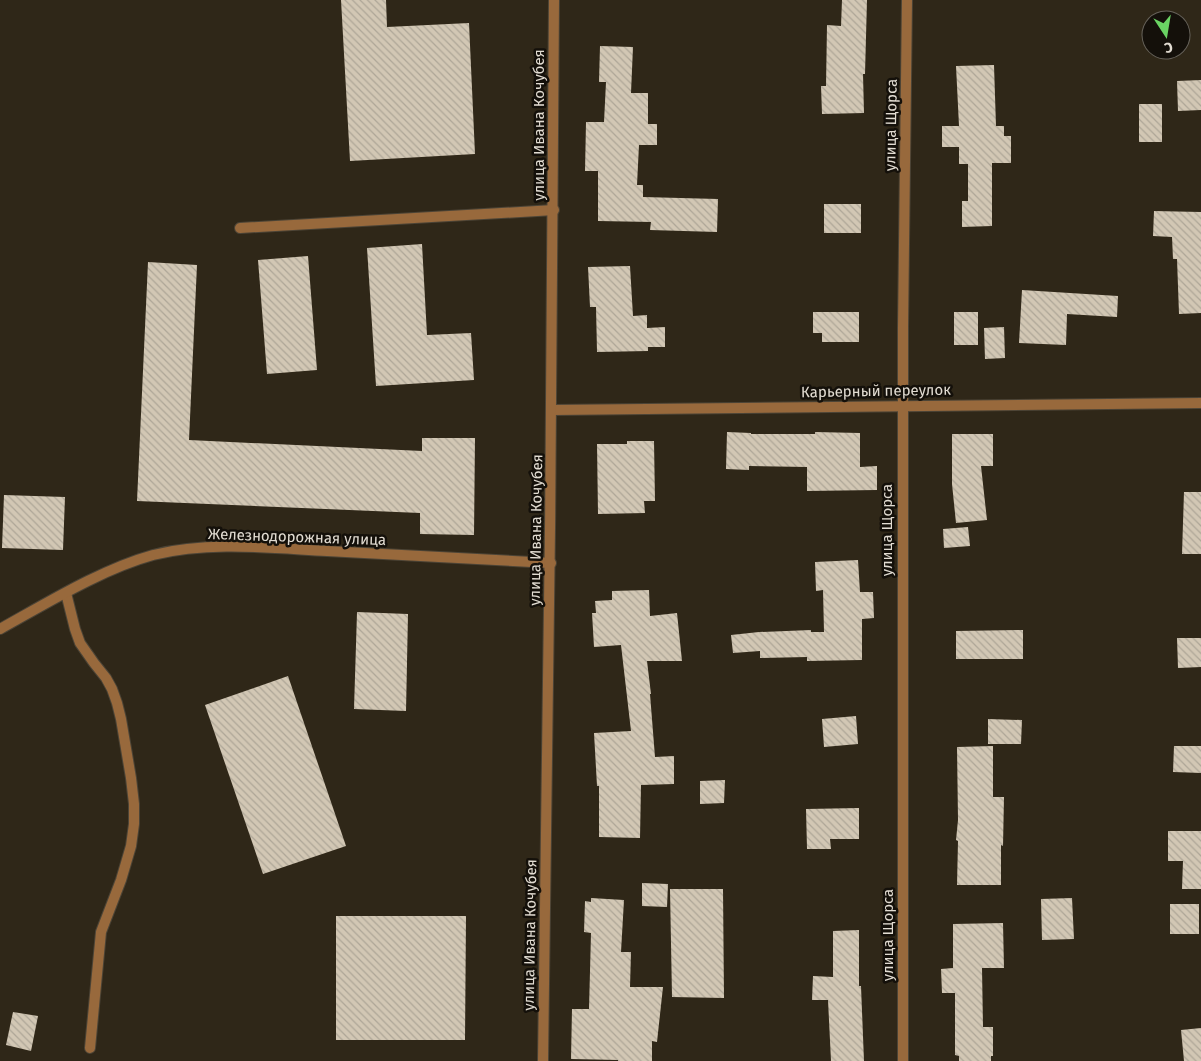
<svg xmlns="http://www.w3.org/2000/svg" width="1201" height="1061" font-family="'Fira Sans',sans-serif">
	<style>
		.building { fill: url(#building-back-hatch) }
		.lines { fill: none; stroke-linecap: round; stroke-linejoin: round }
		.service-casing { stroke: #4c4436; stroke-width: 12 }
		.minor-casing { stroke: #4c4436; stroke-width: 12 }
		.tertiary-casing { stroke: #4c4436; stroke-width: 12 }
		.service { stroke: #98693c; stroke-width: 10 }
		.minor { stroke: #98693c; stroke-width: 10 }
		.tertiary { stroke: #98693c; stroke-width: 10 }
		.labels { text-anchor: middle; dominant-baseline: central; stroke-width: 5; stroke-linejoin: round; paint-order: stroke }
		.street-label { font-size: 15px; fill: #e2dcd2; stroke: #14100a }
	</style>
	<defs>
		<pattern id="building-back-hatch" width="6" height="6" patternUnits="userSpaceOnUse" patternTransform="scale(1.25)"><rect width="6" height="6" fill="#d2c7b4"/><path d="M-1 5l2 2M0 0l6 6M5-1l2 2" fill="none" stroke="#aea697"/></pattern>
	</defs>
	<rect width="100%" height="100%" fill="#2f2718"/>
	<!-- building -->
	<g class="building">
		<polygon points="341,0 386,0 387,27 469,23 475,154 350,161"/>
		<polygon points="842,0 867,0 865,74 863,74 864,113 822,114 821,86 826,86 827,25 841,26"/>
		<polygon points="600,46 633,47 631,93 648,93 648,124 657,124 657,145 639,145 637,185 643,185 643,197 718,199 717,232 650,230 651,222 598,221 598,171 585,171 586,122 604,122 606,82 599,82"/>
		<polygon points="994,65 996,126 1004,126 1004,136 1011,136 1011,163 992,163 992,226 962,227 962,201 968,201 968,164 959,164 959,147 942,147 942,126 959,126 956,66"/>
		<polygon points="1201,80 1201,110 1178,111 1177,81"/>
		<rect x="1139" y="104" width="23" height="38"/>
		<rect x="824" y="204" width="37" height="29"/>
		<polygon points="1154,211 1201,212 1201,313 1179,314 1177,259 1173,259 1172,237 1153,236"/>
		<polygon points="422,244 427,335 471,333 474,380 376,386 367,248"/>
		<polygon points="308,256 317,370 267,374 258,260"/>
		<polygon points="148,262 197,265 189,440 422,451 422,438 475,438 474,535 420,534 420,513 137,501"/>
		<polygon points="630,266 633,316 647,315 647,328 665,327 665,347 648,347 648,351 597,352 596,307 590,307 588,267"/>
		<polygon points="1022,290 1118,296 1117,317 1067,314 1066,345 1019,343"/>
		<polygon points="813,312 859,312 859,342 822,342 822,333 813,333"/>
		<rect x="954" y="312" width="24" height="33"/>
		<polygon points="1004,327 1005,358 985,359 984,328"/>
		<polygon points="727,432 751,433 751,434 815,434 815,432 860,433 860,467 877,466 877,490 807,491 807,467 749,466 749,470 726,469"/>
		<polygon points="952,434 993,434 993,466 981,466 987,520 956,523 952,484"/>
		<polygon points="627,441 654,441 655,501 644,501 645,513 598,514 597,444 627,444"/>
		<polygon points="1184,492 1201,492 1201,554 1182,554"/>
		<polygon points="4,495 65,497 63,550 2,548"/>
		<polygon points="968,527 970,546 944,548 943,529"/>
		<polygon points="858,560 860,592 873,592 874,618 862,619 862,660 807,661 807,657 760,658 760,651 733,653 731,635 759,632 811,630 811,632 824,632 823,590 816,591 815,562"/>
		<polygon points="649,590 650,616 677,613 682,661 647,661 651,694 650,694 655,757 674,756 674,784 641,785 640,838 599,837 599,786 597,786 594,733 631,731 621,645 594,647 592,613 596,613 595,601 612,600 612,591"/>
		<polygon points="357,612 408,614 406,711 354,709"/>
		<polygon points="1023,630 1023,659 956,659 956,631"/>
		<polygon points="1177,638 1201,638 1201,667 1178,668"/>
		<polygon points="288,676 346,846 263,874 205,705"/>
		<polygon points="856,716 858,744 824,747 822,719"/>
		<polygon points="988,719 1022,720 1021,744 988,744"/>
		<polygon points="993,746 993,797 1004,797 1003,846 1001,845 1001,885 957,885 958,841 956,840 958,820 957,747"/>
		<polygon points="1174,746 1201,746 1201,773 1173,772"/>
		<polygon points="725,780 724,803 700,804 700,781"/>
		<polygon points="859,808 859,839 830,839 831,849 807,849 806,809"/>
		<polygon points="1168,831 1201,831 1201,889 1182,889 1183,861 1168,861"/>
		<polygon points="642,883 668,884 667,907 642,906"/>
		<polygon points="670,889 723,889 724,998 672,997"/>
		<polygon points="591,898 624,900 621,952 631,952 630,987 663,987 657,1042 652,1041 652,1061 618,1061 618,1060 571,1059 572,1009 589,1009 591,933 584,932 585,901 591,902"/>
		<polygon points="1072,898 1074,939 1042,940 1041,899"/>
		<rect x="1170" y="904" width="29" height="30"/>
		<polygon points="336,916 466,916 465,1040 336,1040"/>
		<polygon points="1003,923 1004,968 982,968 983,1027 993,1027 993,1056 991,1056 991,1061 959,1061 959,1056 955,1055 955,993 942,993 941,969 953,968 953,924"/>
		<polygon points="859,930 859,986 861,986 864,1061 831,1061 828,1000 812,1000 813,976 833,977 833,931"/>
		<polygon points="13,1012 38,1016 31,1051 6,1045"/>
		<polygon points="1201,1028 1201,1061 1184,1061 1181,1030"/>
	</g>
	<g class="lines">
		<defs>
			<g id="service">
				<polyline points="240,228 554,210"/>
				<polyline points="66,593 75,629 80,643 94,663 106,678 112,689 117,703 121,719 131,778 134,804 134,824 131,846 121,880 101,932 90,1048"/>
			</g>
			<g id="minor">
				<polyline points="552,410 1201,403"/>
				<path d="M0,629c47,-26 102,-60 153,-74 57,-14 117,-7 174,-4 75,4 149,8 224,12"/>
				<polyline points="903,1061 903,327 907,0"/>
			</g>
			<path id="tertiary" d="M543,1061c5,-354 10,-707 11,-1061"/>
		</defs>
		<!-- service casing -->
		<use href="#service" class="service-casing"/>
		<!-- minor casing -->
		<use href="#minor" class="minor-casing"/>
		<!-- tertiary casing -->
		<use href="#tertiary" class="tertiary-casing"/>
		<!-- service -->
		<use href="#service" class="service"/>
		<!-- minor -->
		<use href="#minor" class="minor"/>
		<!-- tertiary -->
		<use href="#tertiary" class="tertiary"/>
	</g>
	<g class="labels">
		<!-- street labels -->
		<g class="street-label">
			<text transform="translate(539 125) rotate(-90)">улица Ивана Кочубея</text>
			<text transform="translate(891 125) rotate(-89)">улица Щорса</text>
			<text transform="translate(876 391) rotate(-1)">Карьерный переулок</text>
			<text transform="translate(536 530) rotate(-89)">улица Ивана Кочубея</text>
			<text transform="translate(887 530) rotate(-90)">улица Щорса</text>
			<text transform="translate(297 537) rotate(2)">Железнодорожная улица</text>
			<text transform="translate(530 935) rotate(-89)">улица Ивана Кочубея</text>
			<text transform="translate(888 935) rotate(-90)">улица Щорса</text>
		</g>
	</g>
	<!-- north arrow -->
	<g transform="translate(1166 35) rotate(168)"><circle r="24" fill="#14100a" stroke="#66625a"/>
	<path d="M0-4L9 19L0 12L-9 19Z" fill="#6ad363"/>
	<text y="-8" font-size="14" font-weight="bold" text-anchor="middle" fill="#e2dcd2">С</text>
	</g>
</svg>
